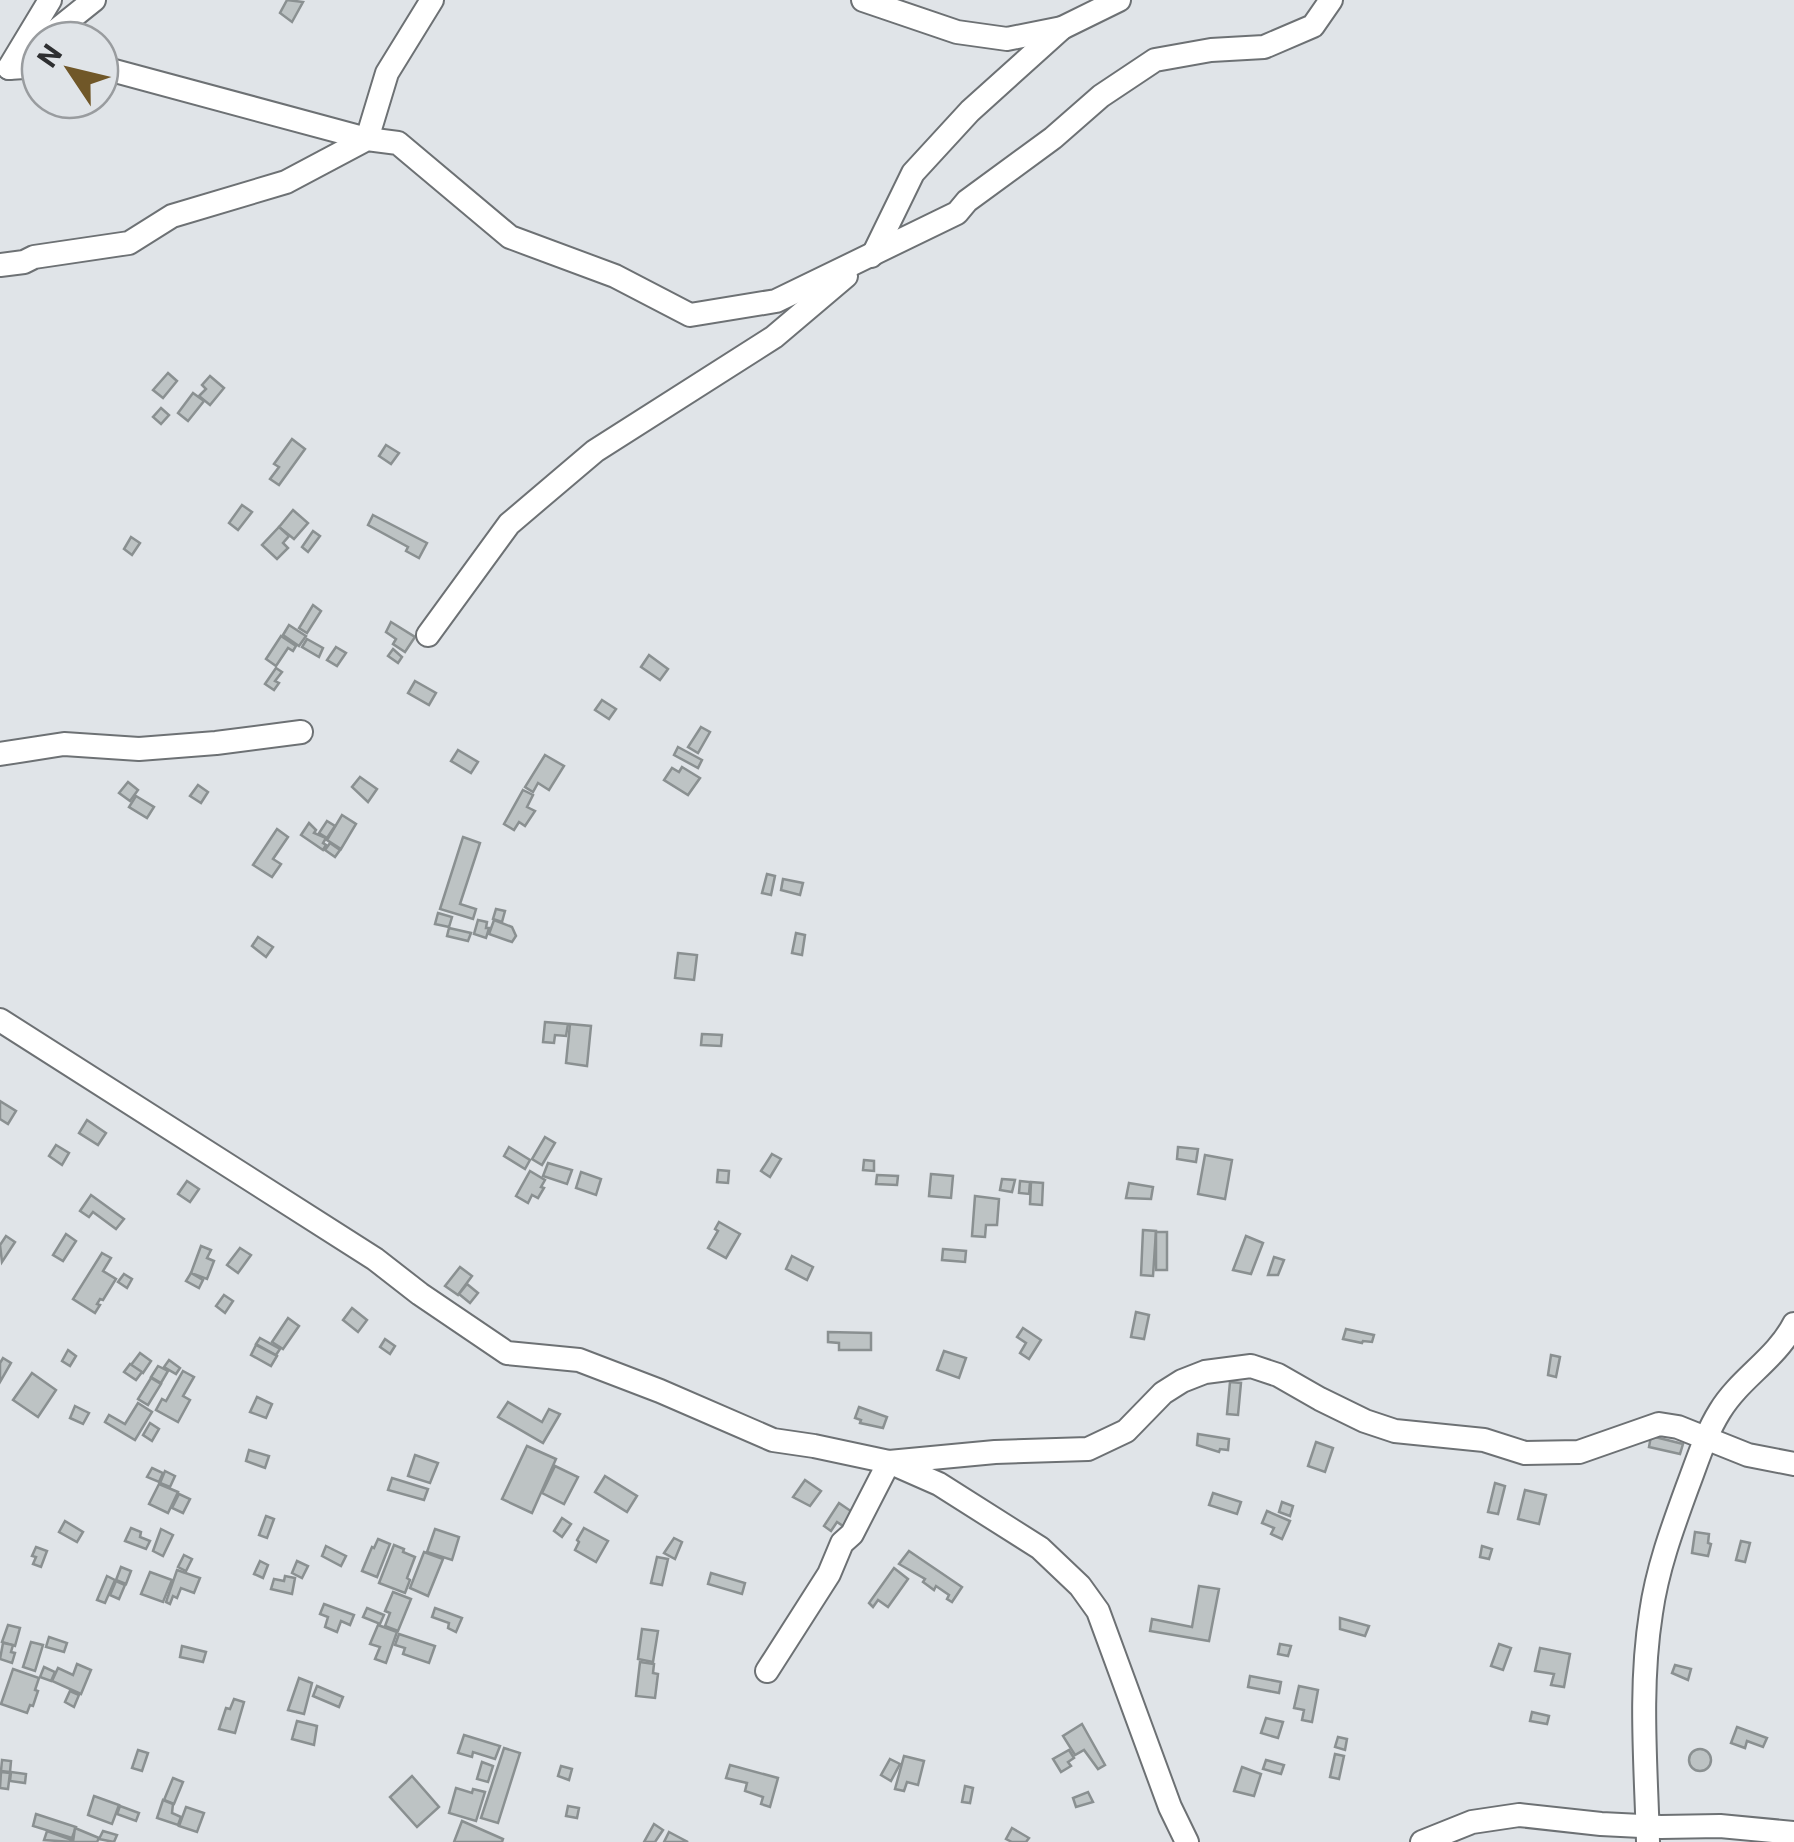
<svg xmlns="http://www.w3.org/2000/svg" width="1794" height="1842" font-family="Roboto,sans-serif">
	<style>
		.building { fill: #bdc3c4; stroke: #8a9091; stroke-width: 2.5 }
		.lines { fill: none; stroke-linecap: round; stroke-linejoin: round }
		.minor-casing { stroke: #6d7174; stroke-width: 26 }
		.minor { stroke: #fff; stroke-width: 22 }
	</style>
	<rect width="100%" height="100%" fill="#e0e4e8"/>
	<!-- building -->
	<g class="building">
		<polygon points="287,0 303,2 292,22 280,13"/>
		<polygon points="168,373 177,381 163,398 153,390"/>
		<polygon points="210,376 224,388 210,405 199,396 206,389 202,385"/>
		<polygon points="193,393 204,401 188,421 178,413"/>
		<polygon points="161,408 169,415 161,424 153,417"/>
		<polygon points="292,439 305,449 279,485 270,479 279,467 274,464"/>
		<polygon points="386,445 399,453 391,464 379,456"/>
		<polygon points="242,505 252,512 238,530 229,523"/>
		<polygon points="293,510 308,523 294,539 279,527"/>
		<polygon points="373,515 427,543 419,558 406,551 408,547 368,525"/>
		<polygon points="279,527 289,536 283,543 288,548 277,559 262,545"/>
		<polygon points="313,531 320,536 308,552 302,547"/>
		<polygon points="131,537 140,543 132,555 124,549"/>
		<polygon points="313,605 321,611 307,633 299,628"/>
		<polygon points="391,622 415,637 405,652 393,644 396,639 386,632"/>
		<polygon points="289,625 306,636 299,646 283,635"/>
		<polygon points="281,636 296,646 293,651 288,648 276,666 266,659"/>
		<polygon points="307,639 323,648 319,657 302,647"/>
		<polygon points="336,647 346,653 337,666 327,660"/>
		<polygon points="393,649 402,657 398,663 388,656"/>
		<polygon points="649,655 668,669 660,680 641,667"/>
		<polygon points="276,668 282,672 275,681 279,683 274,690 265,684"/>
		<polygon points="415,681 436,693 429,705 408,693"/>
		<polygon points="602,700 616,709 609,719 595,710"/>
		<polygon points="701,727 710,732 698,753 688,747"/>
		<polygon points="678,747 702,760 698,768 674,755"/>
		<polygon points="458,750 478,762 471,773 451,761"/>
		<polygon points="545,755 564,766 549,790 538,783 533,792 525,787"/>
		<polygon points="682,767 700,778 688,795 664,780 672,768 679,772"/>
		<polygon points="360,777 377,789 368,802 352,787"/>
		<polygon points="128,782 138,790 130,801 119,793"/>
		<polygon points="198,785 208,792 201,803 190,796"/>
		<polygon points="523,790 533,795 527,807 535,811 525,826 519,822 514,830 504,824"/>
		<polygon points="136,796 154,807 147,818 129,807"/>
		<polygon points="342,815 356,824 341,849 327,840"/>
		<polygon points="327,821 335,826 327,838 319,833"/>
		<polygon points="309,823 316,830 314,833 326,838 323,843 326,845 323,850 301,835"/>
		<polygon points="277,829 288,837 273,859 281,864 272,877 253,865"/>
		<polygon points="463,837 480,843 460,904 476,909 473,919 440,909"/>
		<polygon points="330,843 340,850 335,857 325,850"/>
		<polygon points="767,874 775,876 771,895 762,893"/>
		<polygon points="783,879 803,883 800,895 781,890"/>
		<polygon points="496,909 505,911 502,922 493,919"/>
		<polygon points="438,913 452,917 449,927 435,924"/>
		<polygon points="478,920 487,922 486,928 489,928 486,938 474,934"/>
		<polygon points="494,920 512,927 516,936 512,942 489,934"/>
		<polygon points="449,928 471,933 468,941 447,936"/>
		<polygon points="796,933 805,935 802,955 792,953"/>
		<polygon points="258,937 273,947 266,957 252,946"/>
		<polygon points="678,953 697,955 694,980 675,978"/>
		<polygon points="545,1022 568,1024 566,1036 555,1035 554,1043 543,1042"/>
		<polygon points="570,1024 591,1026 587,1066 566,1063"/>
		<polygon points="702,1034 722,1035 721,1046 701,1045"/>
		<polygon points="0,1101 16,1111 8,1124 0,1119"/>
		<polygon points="87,1120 106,1133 98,1145 79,1133"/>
		<polygon points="545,1137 555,1143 542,1165 532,1159"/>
		<polygon points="56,1145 69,1153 62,1165 49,1156"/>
		<polygon points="509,1147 530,1160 525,1169 504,1156"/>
		<polygon points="1178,1147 1198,1149 1196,1162 1177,1159"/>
		<polygon points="772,1154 781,1159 770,1177 761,1171"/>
		<polygon points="1205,1155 1232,1160 1225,1199 1198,1194"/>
		<polygon points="864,1160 874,1161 874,1171 863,1170"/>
		<polygon points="548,1163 572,1170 567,1184 543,1176"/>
		<polygon points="718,1170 729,1171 728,1183 717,1182"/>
		<polygon points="530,1171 545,1180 541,1187 544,1188 538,1198 532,1195 528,1203 516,1196"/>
		<polygon points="581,1172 601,1179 596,1195 576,1188"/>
		<polygon points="931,1174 953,1176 951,1198 929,1196"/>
		<polygon points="877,1175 898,1176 897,1185 876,1184"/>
		<polygon points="1002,1179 1015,1180 1012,1192 1000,1190"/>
		<polygon points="187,1181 199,1189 190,1202 178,1194"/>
		<polygon points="1020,1181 1030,1182 1029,1194 1019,1193"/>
		<polygon points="1031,1182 1043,1183 1042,1205 1030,1204"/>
		<polygon points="1129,1183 1153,1187 1151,1199 1126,1198"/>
		<polygon points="91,1195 124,1219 116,1229 93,1212 89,1217 80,1211"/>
		<polygon points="975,1196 999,1199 997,1225 986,1225 985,1237 972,1236"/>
		<polygon points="719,1222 740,1234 726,1258 708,1248 718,1231 715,1229"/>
		<polygon points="1143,1230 1156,1231 1153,1276 1141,1275"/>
		<rect x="1156" y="1232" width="11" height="38"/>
		<polygon points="66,1234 76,1241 63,1261 53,1255"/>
		<polygon points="6,1236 15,1242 2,1262 0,1245"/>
		<polygon points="1246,1236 1263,1243 1251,1274 1233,1270"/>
		<polygon points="201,1246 211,1250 207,1258 214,1261 207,1279 191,1273"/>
		<polygon points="240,1248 251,1255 238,1273 227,1265"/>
		<polygon points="943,1249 966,1251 965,1262 942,1260"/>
		<polygon points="102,1253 111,1258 103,1271 116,1279 103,1300 100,1299 97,1304 100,1305 95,1313 73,1299"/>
		<polygon points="792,1256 813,1267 807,1280 786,1269"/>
		<polygon points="1274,1257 1284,1260 1278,1275 1268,1275"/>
		<polygon points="460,1267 472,1276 458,1295 445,1286"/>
		<polygon points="191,1273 203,1280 199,1288 186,1281"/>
		<polygon points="124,1274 132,1279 127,1288 118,1282"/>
		<polygon points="467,1284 478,1293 470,1303 459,1294"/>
		<polygon points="224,1295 233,1301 225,1313 216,1306"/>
		<polygon points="352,1308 367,1320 358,1332 343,1320"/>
		<polygon points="1136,1312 1149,1315 1144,1339 1131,1337"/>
		<polygon points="288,1318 299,1326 283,1349 272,1342"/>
		<polygon points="1023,1328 1041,1340 1029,1359 1020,1353 1026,1343 1017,1337"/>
		<polygon points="1346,1329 1374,1335 1372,1342 1363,1341 1362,1343 1343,1339"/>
		<polygon points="828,1332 871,1333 871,1350 839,1350 839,1343 828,1342"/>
		<polygon points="260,1338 280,1349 276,1355 256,1344"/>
		<polygon points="385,1339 395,1346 390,1354 380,1347"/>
		<polygon points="256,1345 277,1356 271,1366 251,1355"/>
		<polygon points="68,1350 76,1356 70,1366 62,1361"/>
		<polygon points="944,1351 966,1358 959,1378 937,1370"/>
		<polygon points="140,1353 151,1361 143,1373 131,1365"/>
		<polygon points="1551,1355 1560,1357 1556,1377 1548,1375"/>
		<polygon points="3,1358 11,1363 0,1382 0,1363"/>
		<polygon points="169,1360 180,1368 176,1374 164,1367"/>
		<polygon points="130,1364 142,1372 136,1380 124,1372"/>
		<polygon points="158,1366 168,1371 161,1383 151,1377"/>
		<polygon points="183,1371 194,1377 183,1396 190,1400 178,1422 156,1410 162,1399 166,1401"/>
		<polygon points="32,1373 56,1390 38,1417 13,1400"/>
		<polygon points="151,1378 161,1384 148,1405 138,1399"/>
		<polygon points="1230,1382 1241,1383 1238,1415 1227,1414"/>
		<polygon points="257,1397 272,1404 266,1418 250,1412"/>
		<polygon points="508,1402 542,1422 549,1409 560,1414 543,1443 498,1417"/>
		<polygon points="138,1403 152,1412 135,1440 105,1422 109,1415 125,1424"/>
		<polygon points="75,1406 89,1413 83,1424 70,1418"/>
		<polygon points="859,1407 887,1417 883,1428 860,1423 861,1420 855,1418"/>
		<polygon points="150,1423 159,1429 152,1441 143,1435"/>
		<polygon points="1198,1434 1229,1439 1228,1450 1220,1449 1219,1452 1197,1445"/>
		<polygon points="1651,1436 1683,1444 1680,1454 1649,1447"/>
		<polygon points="1316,1442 1333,1448 1325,1472 1308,1466"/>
		<polygon points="527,1446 556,1459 532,1513 502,1499"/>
		<polygon points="249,1450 269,1456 265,1468 246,1461"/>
		<polygon points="415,1455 438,1463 430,1483 408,1476"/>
		<polygon points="555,1466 578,1477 564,1504 542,1493"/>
		<polygon points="152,1468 163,1473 159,1482 147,1477"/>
		<polygon points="165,1471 175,1476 170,1487 160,1483"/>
		<polygon points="605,1476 637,1496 627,1512 595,1492"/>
		<polygon points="392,1478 428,1489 424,1500 388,1490"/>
		<polygon points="805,1480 821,1491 810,1506 793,1497"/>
		<polygon points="1495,1483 1505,1486 1498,1514 1488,1512"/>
		<polygon points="159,1484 178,1492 168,1513 149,1504"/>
		<polygon points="1525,1490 1546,1495 1539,1524 1518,1519"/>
		<polygon points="1213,1493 1241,1502 1237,1514 1209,1505"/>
		<polygon points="179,1494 190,1499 183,1513 172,1508"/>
		<polygon points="1282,1502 1293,1506 1290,1516 1279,1512"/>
		<polygon points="839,1503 858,1516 849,1530 837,1522 831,1531 824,1526"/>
		<polygon points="1267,1511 1290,1521 1282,1539 1271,1534 1274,1528 1262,1523"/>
		<polygon points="266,1516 274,1519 267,1538 259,1535"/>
		<polygon points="562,1518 571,1524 562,1537 554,1531"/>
		<polygon points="65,1521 83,1532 77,1542 59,1532"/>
		<polygon points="131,1528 141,1532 140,1537 150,1541 146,1549 125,1541"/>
		<polygon points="584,1528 608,1541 596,1562 575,1550 579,1542 577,1540"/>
		<polygon points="161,1529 173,1535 163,1556 153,1551"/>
		<polygon points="435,1529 459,1537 452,1560 427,1552"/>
		<polygon points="1695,1532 1709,1534 1708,1543 1711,1544 1708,1556 1692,1553"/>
		<polygon points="674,1538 682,1542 675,1559 664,1553"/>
		<polygon points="378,1539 390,1544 377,1577 362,1571 372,1547 374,1548"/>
		<polygon points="1741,1541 1750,1543 1745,1562 1736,1560"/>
		<polygon points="394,1545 404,1549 403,1552 415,1557 407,1578 410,1580 405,1593 379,1583"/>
		<polygon points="326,1546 346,1556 341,1566 322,1556"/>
		<polygon points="1482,1546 1492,1549 1489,1559 1480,1557"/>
		<polygon points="36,1547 47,1551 41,1567 33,1564 36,1557 32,1556"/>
		<polygon points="909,1551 962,1587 952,1602 947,1599 949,1595 936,1586 934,1590 923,1582 925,1579 899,1564"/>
		<polygon points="424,1552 443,1559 428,1596 410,1588"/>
		<polygon points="184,1555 192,1559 186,1571 178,1567"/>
		<polygon points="657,1557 668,1559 662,1585 651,1583"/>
		<polygon points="260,1561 268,1565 263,1578 254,1574"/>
		<polygon points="297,1561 308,1566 302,1578 292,1573"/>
		<polygon points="121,1567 131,1571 126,1584 116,1580"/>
		<polygon points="894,1568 908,1579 888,1607 878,1600 873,1607 869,1603"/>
		<polygon points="177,1570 200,1578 194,1593 181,1588 177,1598 173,1596 170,1604 166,1602"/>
		<polygon points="150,1572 172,1580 163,1602 141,1594"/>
		<polygon points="711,1573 745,1583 742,1594 708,1584"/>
		<polygon points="107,1576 115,1580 105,1603 97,1600"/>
		<polygon points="285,1576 295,1578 292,1594 271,1589 274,1579 284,1581"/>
		<polygon points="116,1581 125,1585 119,1599 110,1595"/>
		<polygon points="1199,1586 1219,1589 1209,1641 1150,1631 1152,1619 1192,1627"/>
		<polygon points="393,1592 411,1599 398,1631 385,1626 390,1613 385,1611"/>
		<polygon points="324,1604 354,1615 350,1625 341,1621 337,1632 325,1627 328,1617 320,1614"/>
		<polygon points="367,1608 384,1615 380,1624 363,1617"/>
		<polygon points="435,1608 462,1618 456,1632 448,1628 449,1623 432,1617"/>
		<polygon points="1340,1618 1369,1626 1365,1636 1340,1629"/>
		<polygon points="8,1625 20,1628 15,1646 2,1642"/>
		<polygon points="378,1625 397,1632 386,1663 375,1659 380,1647 370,1644"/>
		<polygon points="642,1629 658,1631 653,1662 638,1659"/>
		<polygon points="399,1634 435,1646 429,1663 403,1654 405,1648 395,1645"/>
		<polygon points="49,1637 67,1643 64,1652 46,1647"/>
		<polygon points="31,1642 43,1645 35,1671 23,1667"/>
		<polygon points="3,1643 13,1645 11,1652 15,1653 12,1663 0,1659"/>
		<polygon points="1280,1644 1291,1646 1288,1656 1278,1654"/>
		<polygon points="1499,1644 1511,1648 1503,1670 1491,1666"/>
		<polygon points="182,1646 206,1652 203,1662 180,1657"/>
		<polygon points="1540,1648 1570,1654 1564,1687 1551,1685 1554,1674 1535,1671"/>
		<polygon points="640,1662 654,1664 653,1673 658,1674 655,1698 636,1696"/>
		<polygon points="77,1664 91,1670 81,1694 52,1681 58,1668 73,1675"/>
		<polygon points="1675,1665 1691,1669 1688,1680 1672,1673"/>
		<polygon points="44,1667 55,1672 51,1681 40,1677"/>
		<polygon points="13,1669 39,1678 35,1690 38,1691 33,1706 30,1705 27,1713 1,1704"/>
		<polygon points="1250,1676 1281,1682 1279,1693 1248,1687"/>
		<polygon points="299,1678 312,1683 304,1714 288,1710"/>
		<polygon points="317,1686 343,1697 339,1707 313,1696"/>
		<polygon points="1299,1686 1318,1690 1312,1722 1302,1720 1304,1710 1294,1708"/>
		<polygon points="70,1691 79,1695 74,1707 65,1702"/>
		<polygon points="234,1699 244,1702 235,1733 219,1729 226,1708 230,1709"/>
		<polygon points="1532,1712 1549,1716 1547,1724 1530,1721"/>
		<polygon points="1266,1718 1283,1722 1278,1738 1261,1733"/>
		<polygon points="297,1721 317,1726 314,1745 292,1739"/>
		<polygon points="1082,1724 1105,1765 1098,1769 1084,1750 1075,1755 1063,1736"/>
		<polygon points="1737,1727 1767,1738 1763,1747 1747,1741 1745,1748 1731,1743"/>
		<polygon points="464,1735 500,1746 495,1759 473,1752 472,1757 458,1753"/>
		<polygon points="1338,1737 1347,1739 1345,1750 1335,1747"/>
		<polygon points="504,1748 520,1753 498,1823 481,1818"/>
		<circle cx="1700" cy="1760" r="11"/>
		<polygon points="138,1750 148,1753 142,1771 132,1768"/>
		<polygon points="1069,1750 1074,1758 1068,1762 1071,1766 1061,1772 1053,1759"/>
		<polygon points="1335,1754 1344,1756 1339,1779 1330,1777"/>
		<polygon points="904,1756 924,1761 918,1785 907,1782 904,1791 895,1789"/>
		<polygon points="890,1759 900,1764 891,1781 881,1775"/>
		<polygon points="2,1760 11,1761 10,1772 1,1771"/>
		<polygon points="1266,1760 1284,1765 1281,1774 1263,1769"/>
		<polygon points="482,1762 493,1766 488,1782 477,1779"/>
		<polygon points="730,1765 778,1778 770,1807 761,1804 763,1797 745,1791 747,1783 726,1778"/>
		<polygon points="561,1766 572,1769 569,1780 558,1776"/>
		<polygon points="1242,1767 1261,1774 1254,1796 1234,1791"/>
		<polygon points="1,1772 10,1773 8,1789 0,1788"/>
		<polygon points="11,1772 26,1774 25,1783 10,1781"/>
		<polygon points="412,1776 439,1807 417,1827 390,1797"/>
		<polygon points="173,1778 183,1782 174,1804 164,1800"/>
		<polygon points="965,1786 973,1788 970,1803 962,1802"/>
		<polygon points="456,1788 472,1793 473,1789 485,1792 476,1821 449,1813"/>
		<polygon points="1088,1792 1093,1802 1076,1807 1073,1798"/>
		<polygon points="94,1796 119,1805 112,1824 88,1815"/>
		<polygon points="163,1800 173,1804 172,1813 181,1817 178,1825 157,1818"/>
		<polygon points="120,1806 139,1813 136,1821 117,1814"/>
		<polygon points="568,1806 579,1808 577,1818 566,1816"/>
		<polygon points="186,1807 204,1813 197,1832 179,1826"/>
		<polygon points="36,1814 76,1827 72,1838 33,1826"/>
		<polygon points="462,1821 503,1839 502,1842 454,1842"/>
		<polygon points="654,1824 663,1830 655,1842 644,1842"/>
		<polygon points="75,1828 99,1838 97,1842 73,1842"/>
		<polygon points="1012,1828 1029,1838 1026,1842 1012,1842 1006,1839"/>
		<polygon points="47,1831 72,1840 72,1842 44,1840"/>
		<polygon points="103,1831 117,1835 114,1842 99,1839"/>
		<polygon points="669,1832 688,1842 664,1842"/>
	</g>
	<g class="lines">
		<defs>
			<g id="minor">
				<polyline points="863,0 957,32 1007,39 1062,28 1119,0"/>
				<polyline points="44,40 94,0"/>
				<polyline points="100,67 367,139 387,73 432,0"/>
				<polyline points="9,68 50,0"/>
				<polyline points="9,68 40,66"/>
				<polyline points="871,256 874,253 913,173 970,111 1062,28"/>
				<polyline points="0,265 24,262 34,257 129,243 172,216 286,182 367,139 398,143 510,237 615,276 690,315 776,301 957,213 967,201 1053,138 1101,96 1155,60 1211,50 1264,47 1313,26 1331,0"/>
				<polyline points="428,635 509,524 595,451 774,337 846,276"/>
				<polyline points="0,754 64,744 139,749 216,743 301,732"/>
				<polyline points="0,1020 375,1259 420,1294 507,1353 579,1360 660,1391 773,1440 814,1446 889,1462 939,1484 1040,1548 1080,1586 1098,1611 1170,1807 1187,1842"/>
				<polyline points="767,1671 829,1574 842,1543 852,1534 889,1462 995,1452 1088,1449 1126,1431 1163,1393 1182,1381 1205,1372 1251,1366 1278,1375 1320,1399 1365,1421 1395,1431 1484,1440 1525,1453 1579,1452 1659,1424 1678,1427 1748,1455 1794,1464"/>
				<polyline points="1422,1842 1472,1822 1519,1815 1601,1824 1661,1827 1720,1826 1794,1833"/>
				<path d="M1648,1842c-2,-76 -9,-153 3,-229 6,-43 21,-84 36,-125 10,-26 18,-53 33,-77 20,-33 56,-52 74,-87"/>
			</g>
		</defs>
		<!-- minor casing -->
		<use href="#minor" class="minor-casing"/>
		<!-- minor -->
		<use href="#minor" class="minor"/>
	</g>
	<!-- north arrow -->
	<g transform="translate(70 70) rotate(305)"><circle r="48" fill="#e0e4e8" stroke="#999c9f" stroke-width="2.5"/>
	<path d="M0-8L18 38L0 25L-18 38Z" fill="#705728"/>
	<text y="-15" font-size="28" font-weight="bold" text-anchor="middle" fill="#2e2f31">N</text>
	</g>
</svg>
